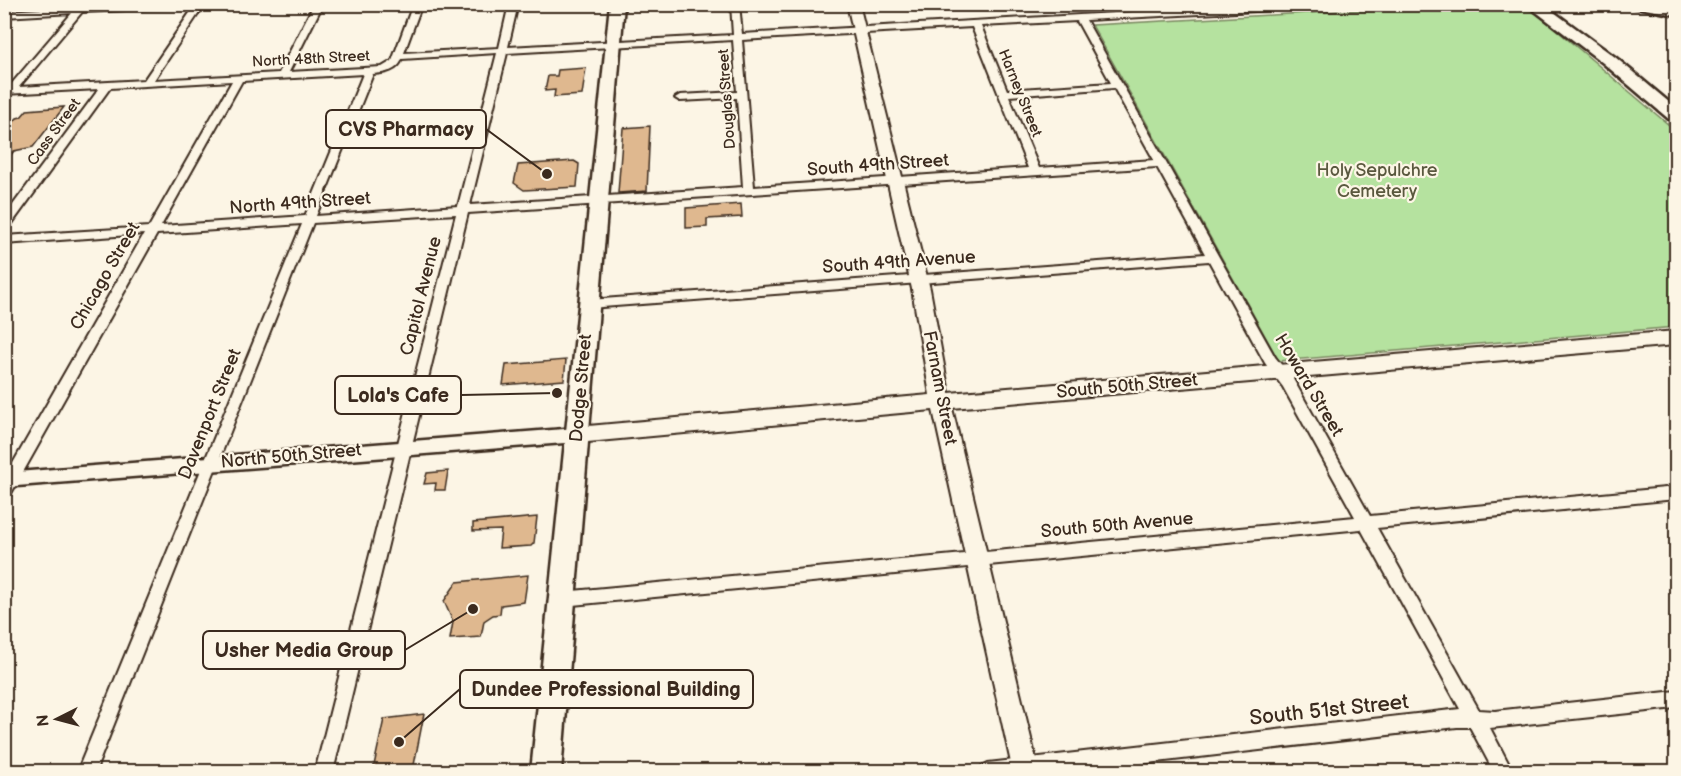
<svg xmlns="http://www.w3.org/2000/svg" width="1681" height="776" font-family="'Balsamiq Sans',sans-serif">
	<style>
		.green { fill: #b5e29f; stroke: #78865e; stroke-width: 1.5 }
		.building { fill: #dfb88f; stroke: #3b2a1e; stroke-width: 1.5 }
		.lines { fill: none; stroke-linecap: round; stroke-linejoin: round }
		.minor-casing { stroke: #3b2a1e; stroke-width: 4 }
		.tertiary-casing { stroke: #3b2a1e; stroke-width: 5 }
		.secondary-casing { stroke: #3b2a1e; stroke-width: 4 }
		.primary-casing { stroke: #3b2a1e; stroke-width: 5 }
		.trunk-casing { stroke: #3b2a1e; stroke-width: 5 }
		.minor { fill: #fcf5e5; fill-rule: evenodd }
		.tertiary { fill: #fcf5e5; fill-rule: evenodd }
		.secondary { fill: #fcf5e5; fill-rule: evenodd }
		.primary { fill: #fcf5e5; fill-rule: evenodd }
		.trunk { fill: #fcf5e5; fill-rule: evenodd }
		.labels { text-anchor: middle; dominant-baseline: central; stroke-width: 4.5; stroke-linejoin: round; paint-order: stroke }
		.far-street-label { font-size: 15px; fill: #3b2a1e; stroke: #fcf5e5 }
		.street-label { font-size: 18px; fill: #3b2a1e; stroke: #fcf5e5 }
		.park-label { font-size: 18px; fill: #5a583e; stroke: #fcf5e5 }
		.near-street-label { font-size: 21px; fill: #3b2a1e; stroke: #fcf5e5 }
		.leader { fill: none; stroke: #3b2a1e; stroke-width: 2 }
		.callout-dot { fill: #3b2a1e; stroke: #fcf5e5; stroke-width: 2 }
		.callout { fill: #fcf5e5; stroke: #3b2a1e; stroke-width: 2 }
		.callout-label { font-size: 20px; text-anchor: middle; font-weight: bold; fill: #3b2a1e }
	</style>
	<rect width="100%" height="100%" fill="#fcf5e5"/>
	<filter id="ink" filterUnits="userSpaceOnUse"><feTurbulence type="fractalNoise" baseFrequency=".0167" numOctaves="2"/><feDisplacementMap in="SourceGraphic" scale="12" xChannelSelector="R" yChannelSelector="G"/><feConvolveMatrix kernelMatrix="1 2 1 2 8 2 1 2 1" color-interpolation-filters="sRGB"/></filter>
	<g filter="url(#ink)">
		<!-- green -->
		<polygon class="green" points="1451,5 1527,5 1676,131 1676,327 1279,361 1092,25"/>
		<!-- building -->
		<g class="building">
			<polygon points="586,68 582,95 554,97 555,90 545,91 548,76 557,76 558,70"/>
			<polygon points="64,107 33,147 14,151 4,163 4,133 17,118 21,117 27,110"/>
			<polygon points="650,126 647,191 618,193 623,128"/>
			<polygon points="574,161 579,164 577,187 524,190 514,183 518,165"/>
			<polygon points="741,204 742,217 707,219 707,227 686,228 686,208"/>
			<polygon points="566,360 564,380 503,385 506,365"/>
			<polygon points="448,471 445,490 435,490 436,483 424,484 427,473"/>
			<polygon points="537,517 534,543 531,546 499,548 501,530 473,531 473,523"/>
			<polygon points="528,575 524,602 501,605 500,614 493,615 484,621 481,637 450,639 453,622 444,601 457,582"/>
			<polygon points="424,714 414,765 373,770 384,719"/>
		</g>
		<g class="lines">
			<defs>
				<path id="minor" d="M80,4h6l1,3 109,-3 -4,3 -110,5 -63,75 125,-7 52,-76h9l-51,76 125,-7 35,-69h9l-34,68 93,-5 10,-6 21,-57h9l-18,49 95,-5 10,-44h9l-10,43 225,-12 -2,-31h8l3,30 531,-30h60l-4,3 -243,13 189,337 18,22 77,137 306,-29v12l-299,29 102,182 16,1 181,-20v17l-186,20 23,44h-19l-24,-45h-13l-386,45h-92l3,-6 6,-3 472,-54 -99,-180 -799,77 -6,-2 -2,-5 2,-5 6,-2 793,-75 -72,-130 -18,-24 -56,-102 -620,47 -6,-4 6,-4 616,-46 -48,-87 -689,46 -135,559h-18l141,-558 -143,9 -218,549h-18l225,-548 -145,10 -148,263 -5,2v-20l140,-245 -140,10v-8l145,-9 83,-146 -122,7 -102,141 -4,1v-13l95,-128 -95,5v-6h4l64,-75 -68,4v-6l73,-4zM1077,21l34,62 -104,7 -26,-64zM972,27l56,141 -274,19 -12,-147zM733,40l4,52 -57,3 -5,3 5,3 57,-3 6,89 -273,18 37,-152zM497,53l-39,153 -142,10 57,-142c12,-1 25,-3 29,-15zM363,74l-58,142 -144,10 81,-145zM1114,88l40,72 -115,8 -30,-72z"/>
				<polygon id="tertiary" points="577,428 583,430 586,435 583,440 577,442 4,487 4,473"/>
				<polygon id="secondary" points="847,4 859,4 930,289 949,393 1676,331 1676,345 952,408 1039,772 1013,772 933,410 577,443 570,441 567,435 570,429 577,427 930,395 912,289"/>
				<g id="primary">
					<polygon points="1526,4 1543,4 1615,57 1676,108 1676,121 1670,120 1603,63"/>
					<polygon points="1633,4 1676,7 1676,15 1635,7"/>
				</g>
				<polygon id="trunk" points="610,4 624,4 561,772 531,772"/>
			</defs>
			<!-- minor casing -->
			<use href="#minor" class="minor-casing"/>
			<!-- tertiary casing -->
			<use href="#tertiary" class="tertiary-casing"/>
			<!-- secondary casing -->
			<use href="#secondary" class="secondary-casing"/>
			<!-- primary casing -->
			<use href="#primary" class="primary-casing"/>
			<!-- trunk casing -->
			<use href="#trunk" class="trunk-casing"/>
			<!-- minor -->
			<use href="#minor" class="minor"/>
			<!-- tertiary -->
			<use href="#tertiary" class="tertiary"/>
			<!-- secondary -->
			<use href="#secondary" class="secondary"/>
			<!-- primary -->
			<use href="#primary" class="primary"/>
			<!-- trunk -->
			<use href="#trunk" class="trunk"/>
		</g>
	</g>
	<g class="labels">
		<!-- far-street labels -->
		<g class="far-street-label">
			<text transform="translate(311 59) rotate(-3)">North 48th Street</text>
			<text transform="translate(1020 93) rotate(68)">Harney Street</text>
			<text transform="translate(727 99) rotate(-94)">Douglas Street</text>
			<text transform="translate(54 132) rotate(-54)">Cass Street</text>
		</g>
		<!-- street labels -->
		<g class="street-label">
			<text transform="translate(878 165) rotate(-4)">South 49th Street</text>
			<text transform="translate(300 203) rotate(-4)">North 49th Street</text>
			<text transform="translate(899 262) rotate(-4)">South 49th Avenue</text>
			<text transform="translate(105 276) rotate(-60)">Chicago Street</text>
			<text transform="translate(421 296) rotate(-76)">Capitol Avenue</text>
			<text transform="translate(1309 385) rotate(59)">Howard Street</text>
			<text transform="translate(1127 386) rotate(-5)">South 50th Street</text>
			<text transform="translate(581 388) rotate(-85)">Dodge Street</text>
			<text transform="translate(940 388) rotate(79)">Farnam Street</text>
			<text transform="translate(210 414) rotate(-68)">Davenport Street</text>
			<text transform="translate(291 456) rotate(-5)">North 50th Street</text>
			<text transform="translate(1117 525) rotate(-5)">South 50th Avenue</text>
		</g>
		<!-- park labels -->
		<g class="park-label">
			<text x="1377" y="170">Holy Sepulchre<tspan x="1377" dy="21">Cemetery</tspan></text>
		</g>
		<!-- near-street labels -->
		<g class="near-street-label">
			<text transform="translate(1329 710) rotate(-6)">South 51st Street</text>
		</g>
	</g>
	<!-- callouts -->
	<path class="leader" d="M547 174L486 129M557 393L461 395M473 609L405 650M399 742L460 689"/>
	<g class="callout-dot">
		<circle cx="547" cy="174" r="6"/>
		<circle cx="557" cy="393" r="6"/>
		<circle cx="473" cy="609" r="6"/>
		<circle cx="399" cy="742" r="6"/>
	</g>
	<g class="callout">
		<rect x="326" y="110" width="160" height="38" rx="6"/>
		<rect x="335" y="376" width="126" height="38" rx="6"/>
		<rect x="203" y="631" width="202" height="38" rx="6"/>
		<rect x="460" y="670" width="293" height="38" rx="6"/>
	</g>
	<g class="callout-label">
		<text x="406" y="136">CVS Pharmacy</text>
		<text x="398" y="402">Lola's Cafe</text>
		<text x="304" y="657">Usher Media Group</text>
		<text x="606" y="696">Dundee Professional Building</text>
	</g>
	<!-- margin -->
	<rect width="1681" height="776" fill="none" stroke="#fcf5e5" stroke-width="24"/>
	<rect x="12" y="12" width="1657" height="752" fill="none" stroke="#3b2a1e" stroke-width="2" filter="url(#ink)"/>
	<!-- north arrow -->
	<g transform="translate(57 719) rotate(264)" stroke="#fcf5e5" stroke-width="4.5" paint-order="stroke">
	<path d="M0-4.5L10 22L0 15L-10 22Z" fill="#3b2a1e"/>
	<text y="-9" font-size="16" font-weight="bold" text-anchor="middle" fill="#3b2a1e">N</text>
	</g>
</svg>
